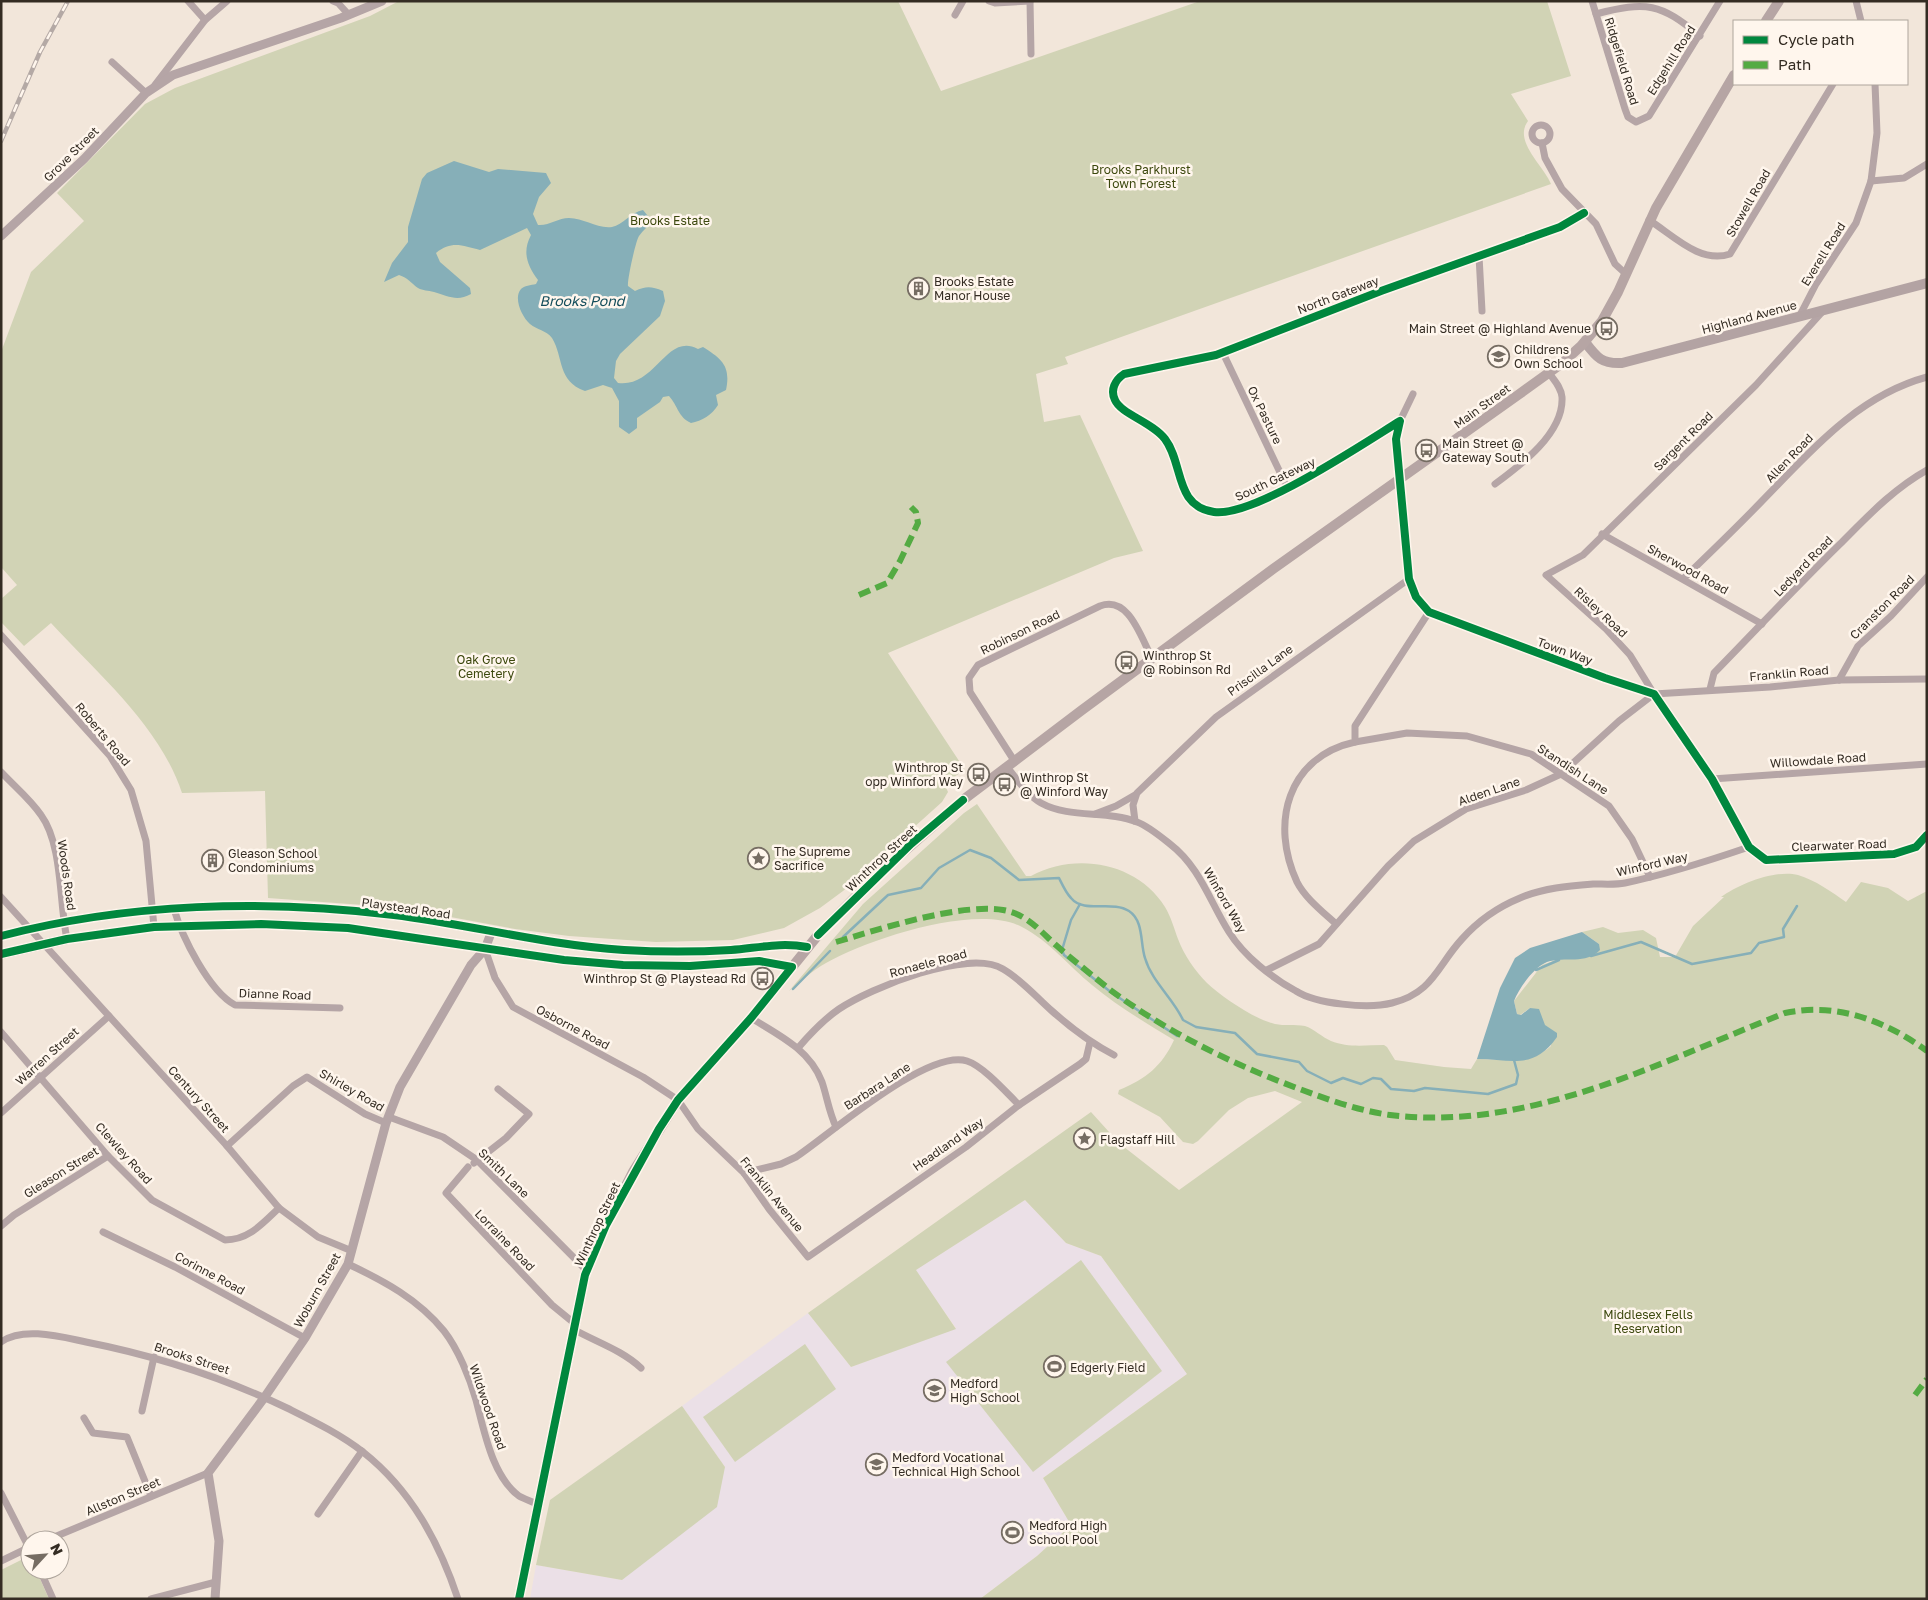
<svg xmlns="http://www.w3.org/2000/svg" width="1928" height="1600" font-family="'Golos Text',sans-serif">
	<style>
		.education { fill: #ebe0e7 }
		.green { fill: #d1d3b5 }
		.water { fill: #86afb8 }
		.lines { fill: none; stroke-linecap: round; stroke-linejoin: round }
		.stream { stroke: #86afb8; stroke-width: 2.5 }
		.minor { stroke: #b5a5a6; stroke-width: 7 }
		.tertiary { stroke: #b5a5a6; stroke-width: 9 }
		.secondary { stroke: #b3a3a3; stroke-width: 10 }
		.primary { stroke: #b6a5a4; stroke-width: 10 }
		.rail-casing { stroke: #b4a9a5; stroke-width: 4.5 }
		.rail { stroke: #fff6ed; stroke-width: 2.5; stroke-dasharray: 8; stroke-linecap: butt }
		.quiet { stroke: #54ab43; stroke-width: 6; stroke-dasharray: 12 6; stroke-linecap: butt }
		.cycleway-casing { stroke: #fff6ed; stroke-width: 11 }
		.cycleway { stroke: #00873e; stroke-width: 8 }
		.labels { text-anchor: middle; dominant-baseline: central; stroke-width: 5; stroke-linejoin: round; paint-order: stroke }
		.street-label { font-size: 12px; fill: #342c23; stroke: #fff6ed }
		.park-label { font-size: 12px; fill: #3b470c; stroke: #fff6ed }
		.poi-label { font-size: 12px; fill: #342c23; stroke: #fff6ed; text-anchor: start }
		.water-label { font-size: 14px; font-style: italic; fill: #144d5b; stroke: #fff6ed }
	</style>
	<rect width="100%" height="100%" fill="#f2e6da"/>
	<!-- education -->
	<polygon class="education" points="1025,1200 1066,1243 1101,1256 1187,1374 1043,1478 1071,1525 1037,1556 980,1599 530,1599 536,1565 622,1580 725,1467 682,1406 808,1313 851,1367 956,1328 915,1270"/>
	<!-- green -->
	<g class="green">
		<path d="M399,1h499l43,90 259,-90h347l24,75 -60,18 17,27c-15,20 15,44 23,63l-486,173 3,7 -32,10 8,48 36,-7 63,136 -29,7 -226,95 77,117 -21,13 4,9 -6,10 -99,89 -23,17 -36,20 -51,12 -77,2 -87,-6 -54,-7 -97,-18 -41,-5 -109,-8 -3,-107 -83,2c-22,-67 -85,-120 -131,-170l-27,23 -23,-24v-23l16,-14 -16,-18v-215l30,-80 53,-51 -27,-28 88,-89 30,-16 195,-72z"/>
		<path d="M977,804l49,72h5c44,-24 106,-14 134,31 6,10 9,21 13,32 6,16 17,32 29,44 15,14 47,36 68,41 9,2 20,0 30,2 9,3 17,11 26,15 17,7 35,4 53,4l3,2 8,13 49,7 27,2 6,-10c28,0 51,7 74,-13 -3,-17 -8,-26 -21,-38l-10,7 -3,-1 -3,-13 28,-36 57,-21 -17,-12 21,-5 15,6 25,-3 13,8 4,19h15l18,-31 31,-29h-3c18,-13 55,-28 77,-22 17,5 34,17 48,27l15,-20 27,6 20,13 19,-10v708h-947l57,-43 34,-31 -28,-47 144,-104 -86,-118 -35,-13 -41,-43 -109,70 40,59 -105,38 -43,-54 283,-201 28,31 60,47 123,-88 -27,-11 -27,7 -19,12 -31,31 -5,3 -10,-2 -23,-25 -42,-23 1,-4c27,-11 43,-24 55,-50 -28,-17 -57,-34 -82,-55 -23,-19 -43,-44 -70,-58 -46,-24 -153,12 -196,36 -14,8 -25,18 -37,28l74,-87 101,-91z"/>
		<polygon points="1081,1260 1162,1371 1033,1472 946,1362"/>
		<polygon points="805,1344 836,1389 735,1462 703,1417"/>
		<polygon points="682,1406 725,1467 717,1507 622,1580 536,1565 550,1500"/>
		<polygon points="21,1560 30,1563 30,1570 36,1570 49,1599 1,1599 1,1570"/>
	</g>
	<!-- water -->
	<g class="water">
		<path d="M454,161l35,11 9,-3 48,4 5,10 -12,14 -6,17 5,11c11,1 20,-7 31,-7 15,0 28,11 43,9 11,-2 19,-15 31,-17l9,11c-4,6 -9,9 -13,15 -3,4 -12,44 -11,50l7,5c11,-5 16,-5 28,0l2,10 -5,15 -40,38 -4,7 -2,17 4,5c38,5 48,-51 80,-34l5,-2c19,12 28,19 23,43l-10,5 2,10c-6,10 -16,16 -27,18 -13,-6 -13,-17 -22,-27l-6,1 -3,5 -23,16v10l-8,6 -10,-7v-26l-7,-13 -9,-3 -18,6c-28,-10 -21,-33 -33,-53 -6,-8 -15,-8 -22,-14 -8,-7 -17,-26 -9,-35 3,-3 10,-4 15,-5l2,-4c-11,-15 -16,-28 -7,-45l-4,-7 -47,22c-17,-4 -28,-10 -44,3l4,9 30,26 1,6c-14,8 -23,2 -37,-2 -6,-2 -11,-1 -16,-4 -7,-5 -10,-10 -19,-13l-15,7 8,-19 16,-21v-15l14,-48 5,-6z"/>
		<path d="M1582,932l17,12 1,6c-14,15 -35,6 -53,12 -13,5 -28,26 -33,39l3,13 4,1 9,-7 9,1 6,16 12,8v4c-24,34 -46,22 -80,22l23,-71 15,-30 15,-10z"/>
	</g>
	<g class="lines">
		<!-- stream -->
		<g class="stream">
			<polyline points="1080,904 1071,920 1062,950 1064,955 1112,993 1177,1036"/>
			<path d="M843,937l45,-42 33,-7 18,-20 31,-18 21,8 28,22 40,-2c3,6 7,15 12,20 13,16 41,2 58,13 15,10 11,32 16,47 7,24 28,40 38,62l13,7 39,6 22,21 42,8 8,9 24,12 12,-5 18,6 12,-6 8,1 10,10 23,2 11,-3 63,6 28,-10 2,-9 -4,-15"/>
			<polyline points="1591,956 1641,942 1692,964 1751,953 1759,943 1784,937 1783,929 1797,906"/>
			<polyline points="1536,970 1559,960"/>
			<polyline points="793,989 830,951"/>
		</g>
		<!-- minor -->
		<g class="minor">
			<polyline points="188,1 205,20"/>
			<polyline points="333,1 338,3 349,15"/>
			<polyline points="989,1 995,3 1030,1"/>
			<polyline points="1030,1 1031,54"/>
			<polyline points="1592,1 1625,109 1628,117 1636,122 1649,116 1720,1"/>
			<polyline points="1856,1 1861,21"/>
			<path d="M1596,14c51,-13 64,-11 104,22"/>
			<polyline points="955,15 963,1"/>
			<polyline points="112,62 146,93"/>
			<polyline points="155,85 205,20 227,1"/>
			<circle cx="1541" cy="134" r="9"/>
			<polyline points="1542,143 1545,158 1562,189 1596,224 1615,264 1626,274"/>
			<polyline points="1871,181 1904,178 1927,164"/>
			<path d="M1584,213l-24,14 -179,64 -165,64 -92,19c-9,6 -14,16 -9,26 6,14 37,22 50,39 19,25 9,67 49,73 39,6 150,-69 186,-91l-4,18 13,140 7,18 13,15 176,66 49,16 58,85 37,68 17,13 128,-6 22,-7 11,-12"/>
			<path d="M1649,220c25,16 51,44 81,34l103,-170"/>
			<polyline points="1479,256 1482,311"/>
			<polyline points="1799,317 1816,284 1856,223 1871,181 1877,133 1875,84"/>
			<polyline points="1223,353 1287,487"/>
			<polyline points="1400,421 1413,394"/>
			<path d="M1495,484c26,-19 69,-51 67,-87 -1,-10 -8,-17 -13,-24"/>
			<polyline points="1602,534 1762,624"/>
			<path d="M1684,578c26,-25 53,-51 78,-77 49,-50 95,-105 165,-124"/>
			<polyline points="1,635 110,756 131,790 146,841 154,927"/>
			<polyline points="1839,680 1858,646 1891,616 1927,577"/>
			<path d="M1710,689l4,-16c42,-43 83,-87 126,-129 27,-27 53,-55 87,-74"/>
			<polyline points="1654,694 1630,655 1606,629 1546,575 1583,555 1756,385 1824,310"/>
			<polyline points="1654,694 1770,687 1839,680 1927,679"/>
			<polyline points="1355,742 1407,733 1467,736 1531,754 1609,806 1632,839 1650,877"/>
			<path d="M1015,762l-45,-70 -1,-14 9,-13 122,-59c29,-11 41,32 52,52"/>
			<path d="M1007,767c10,12 20,28 34,36 29,16 66,7 96,19 11,4 23,14 33,22 30,23 40,58 59,88 15,24 43,46 67,59 20,13 72,18 96,12 41,-10 45,-37 70,-64 16,-18 36,-32 58,-41 23,-10 49,-12 74,-14 10,0 21,1 31,-1 43,-9 83,-22 124,-36"/>
			<path d="M1,772c13,14 29,27 40,43 22,30 18,88 26,124"/>
			<polyline points="1712,779 1927,764"/>
			<polyline points="1095,814 1116,806 1135,795"/>
			<polyline points="1135,821 1133,805 1137,793 1216,717 1409,579"/>
			<polyline points="1,897 227,1146 279,1208 318,1237 352,1251"/>
			<path d="M174,909c8,28 35,82 61,96l105,3"/>
			<path d="M1336,924c-13,-12 -31,-26 -39,-42 -27,-58 -10,-125 58,-140v-16l74,-114"/>
			<polyline points="485,949 495,978 513,1007 643,1077 678,1100 698,1129 744,1173 769,1209 808,1257 966,1147 1019,1105 1080,1064 1086,1059 1090,1042"/>
			<polyline points="1267,970 1319,944 1388,866 1414,841 1466,809 1526,790 1561,774 1619,721 1654,694"/>
			<path d="M751,1018c28,17 59,32 71,64 5,15 7,30 14,45"/>
			<path d="M1,1032l107,124 44,44 73,40c24,0 38,-17 54,-32"/>
			<path d="M798,1048c12,-14 25,-28 41,-39 31,-21 130,-61 164,-40 19,11 33,28 49,42 19,17 39,32 62,44"/>
			<polyline points="1,1113 109,1016"/>
			<polyline points="389,1117 443,1137 477,1160 587,1271"/>
			<polyline points="227,1146 293,1086 307,1077 365,1114 386,1123"/>
			<polyline points="474,1163 506,1138 529,1114 498,1089"/>
			<polyline points="468,1167 446,1193 552,1305 574,1323"/>
			<path d="M744,1173l37,-9 15,-7c33,-22 132,-109 171,-96 16,5 39,31 52,44"/>
			<polyline points="1,1226 14,1215 108,1156"/>
			<polyline points="103,1232 175,1267 305,1338"/>
			<path d="M348,1264c36,17 70,35 96,67 14,18 26,47 32,69 8,30 16,76 43,96 5,3 12,5 18,8"/>
			<path d="M573,1329c23,13 49,21 68,39"/>
			<path d="M1,1342c22,-16 61,-5 85,0 71,14 136,35 201,66 26,13 53,26 76,44 48,38 76,90 95,147"/>
			<polyline points="142,1411 154,1357"/>
			<polyline points="84,1418 93,1433 127,1437 151,1496"/>
			<polyline points="1,1493 30,1550"/>
			<polyline points="318,1514 362,1451"/>
			<polyline points="47,1540 208,1473"/>
			<polyline points="1,1561 30,1547"/>
			<polyline points="40,1570 53,1599"/>
			<polyline points="151,1599 216,1582"/>
		</g>
		<!-- tertiary -->
		<g class="tertiary">
			<polyline points="1,236 84,159 146,93 173,75 341,18 382,1"/>
			<polyline points="215,1599 219,1541 208,1473 264,1398 305,1338 348,1264 386,1123 400,1087 471,965 485,949 491,933"/>
		</g>
		<!-- secondary -->
		<g class="secondary">
			<path d="M1585,342c12,16 17,22 37,21l305,-80"/>
			<path d="M1,936c127,-33 264,-37 393,-21 78,10 152,30 230,35 35,2 72,2 107,0 26,-2 50,-8 76,-3"/>
			<polyline points="1,954 67,939 154,927 261,924 348,928 564,960 623,965 690,966 759,961 792,967"/>
		</g>
		<!-- primary -->
		<g class="primary">
			<polyline points="1766,21 1779,1"/>
			<polyline points="519,1599 585,1275 606,1225 633,1172 678,1100 751,1018 818,935 875,877 963,800 1082,710 1273,569 1518,395 1561,364 1581,346 1602,321 1618,292 1656,208 1734,75"/>
		</g>
		<defs>
			<polyline id="rail" points="1,141 40,52 68,1"/>
		</defs>
		<!-- rail casing -->
		<use href="#rail" class="rail-casing"/>
		<!-- rail -->
		<use href="#rail" class="rail"/>
		<!-- quiet -->
		<g class="quiet">
			<polyline points="859,595 887,583 900,561 918,523 916,512 911,507"/>
			<path d="M836,942c44,-13 123,-39 167,-32 24,4 37,21 54,36 17,15 35,29 52,43 59,44 127,77 196,102 27,10 56,20 85,24 139,17 270,-53 395,-102 52,-11 101,8 142,38"/>
			<polyline points="1915,1395 1927,1379"/>
		</g>
		<defs>
			<g id="cycleway">
				<path d="M1584,213l-24,14 -179,64 -165,64 -92,19c-9,6 -14,16 -9,26 6,14 37,22 50,39 19,25 9,67 49,73 39,6 150,-69 186,-91l-4,18 13,140 7,18 13,15 176,66 49,16 58,85 37,68 17,13 128,-6 22,-7 11,-12"/>
				<polyline points="818,935 911,844 963,800"/>
				<path d="M1,936c127,-33 264,-37 393,-21 78,10 152,30 230,35 35,2 72,2 107,0 26,-2 50,-8 76,-3"/>
				<polyline points="1,954 67,939 154,927 261,924 348,928 564,960 623,965 690,966 759,961 792,967 751,1018 678,1100 659,1129 606,1225 585,1275 519,1599"/>
			</g>
		</defs>
		<!-- cycleway casing -->
		<use href="#cycleway" class="cycleway-casing"/>
		<!-- cycleway -->
		<use href="#cycleway" class="cycleway"/>
	</g>
	<!-- icons -->
	<defs>
		<symbol id="building-ring" viewBox="-11 -11 22 22"><circle r="9.5" fill="#fff6ed" stroke="#766d63" stroke-width="1.5"/><path d="M-4-6H4V6H1V3H-1V6H-4ZM-2.5-4.3h1.7v1.8h-1.7ZM.8-4.3h1.7v1.8H.8ZM-2.5-1h1.7V.8h-1.7ZM.8-1h1.7V.8H.8Z" fill="#766d63"/></symbol>
		<symbol id="bus-ring" viewBox="-11 -11 22 22"><circle r="9.5" fill="#fff6ed" stroke="#766d63" stroke-width="1.5"/><path d="M-5-6H5V4H4V6H2V4H-2V6H-4V4H-5ZM-3.5-4V0h7V-4ZM-3.5 1.2v1.5H-2V1.2ZM2 1.2v1.5H3.5V1.2Z" fill="#766d63"/></symbol>
		<symbol id="school-ring" viewBox="-11 -11 22 22"><circle r="9.5" fill="#fff6ed" stroke="#766d63" stroke-width="1.5"/><path d="M0-5L7-2L0 1L-7-2ZM-4 1L0 2.5L4 1V4Q0 6-4 4Z" fill="#766d63"/></symbol>
		<symbol id="sight-ring" viewBox="-11 -11 22 22"><circle r="9.5" fill="#fff6ed" stroke="#766d63" stroke-width="1.5"/><path d="M0-6L1.8-2.2L6-1.7L2.9 1.2L3.7 5.4L0 3.3L-3.7 5.4L-2.9 1.2L-6-1.7L-1.8-2.2Z" fill="#766d63"/></symbol>
		<symbol id="stadium-ring" viewBox="-11 -11 22 22"><circle r="9.5" fill="#fff6ed" stroke="#766d63" stroke-width="1.5"/><path d="M0-5a6.5 5 0 1 0 0 10a6.5 5 0 1 0 0-10ZM-3.5-1.8h7v3.6h-7Z" fill="#766d63"/></symbol>
	</defs>
	<g fill-rule="evenodd">
		<use href="#building-ring" x="906" y="276" width="25" height="25"/>
		<use href="#bus-ring" x="1594" y="316" width="25" height="25"/>
		<use href="#school-ring" x="1486" y="344" width="25" height="25"/>
		<use href="#bus-ring" x="1414" y="438" width="25" height="25"/>
		<use href="#bus-ring" x="1114" y="650" width="25" height="25"/>
		<use href="#bus-ring" x="966" y="762" width="25" height="25"/>
		<use href="#bus-ring" x="992" y="772" width="25" height="25"/>
		<use href="#sight-ring" x="746" y="846" width="25" height="25"/>
		<use href="#building-ring" x="200" y="848" width="25" height="25"/>
		<use href="#bus-ring" x="750" y="966" width="25" height="25"/>
		<use href="#sight-ring" x="1072" y="1126" width="25" height="25"/>
		<use href="#stadium-ring" x="1042" y="1354" width="25" height="25"/>
		<use href="#school-ring" x="922" y="1378" width="25" height="25"/>
		<use href="#school-ring" x="864" y="1452" width="25" height="25"/>
		<use href="#stadium-ring" x="1000" y="1520" width="25" height="25"/>
	</g>
	<g class="labels">
		<!-- street labels -->
		<g class="street-label">
			<text transform="translate(1671 60) rotate(-58)">Edgehill Road</text>
			<text transform="translate(1622 61) rotate(73)">Ridgefield Road</text>
			<text transform="translate(71 154) rotate(-45)">Grove Street</text>
			<text transform="translate(1748 203) rotate(-60)">Stowell Road</text>
			<text transform="translate(1823 254) rotate(-58)">Everell Road</text>
			<text transform="translate(1338 295) rotate(-21)">North Gateway</text>
			<text transform="translate(1749 317) rotate(-15)">Highland Avenue</text>
			<text transform="translate(1482 406) rotate(-36)">Main Street</text>
			<text transform="translate(1265 415) rotate(64)">Ox Pasture</text>
			<text transform="translate(1683 441) rotate(-45)">Sargent Road</text>
			<text transform="translate(1789 458) rotate(-46)">Allen Road</text>
			<text transform="translate(1275 479) rotate(-25)">South Gateway</text>
			<text transform="translate(1803 566) rotate(-46)">Ledyard Road</text>
			<text transform="translate(1688 569) rotate(29)">Sherwood Road</text>
			<text transform="translate(1882 607) rotate(-45)">Cranston Road</text>
			<text transform="translate(1601 612) rotate(43)">Risley Road</text>
			<text transform="translate(1020 632) rotate(-26)">Robinson Road</text>
			<text transform="translate(1565 651) rotate(20)">Town Way</text>
			<text transform="translate(1260 670) rotate(-36)">Priscilla Lane</text>
			<text transform="translate(1789 673) rotate(-5)">Franklin Road</text>
			<text transform="translate(103 734) rotate(50)">Roberts Road</text>
			<text transform="translate(1818 760) rotate(-4)">Willowdale Road</text>
			<text transform="translate(1573 769) rotate(33)">Standish Lane</text>
			<text transform="translate(1489 791) rotate(-19)">Alden Lane</text>
			<text transform="translate(1839 845) rotate(-2)">Clearwater Road</text>
			<text transform="translate(881 858) rotate(-43)">Winthrop Street</text>
			<text transform="translate(1652 864) rotate(-13)">Winford Way</text>
			<text transform="translate(67 875) rotate(82)">Woods Road</text>
			<text transform="translate(1225 900) rotate(60)">Winford Way</text>
			<text transform="translate(406 908) rotate(8)">Playstead Road</text>
			<text transform="translate(928 963) rotate(-15)">Ronaele Road</text>
			<text transform="translate(275 994) rotate(2)">Dianne Road</text>
			<text transform="translate(573 1027) rotate(28)">Osborne Road</text>
			<text transform="translate(47 1056) rotate(-42)">Warren Street</text>
			<text transform="translate(877 1086) rotate(-33)">Barbara Lane</text>
			<text transform="translate(352 1090) rotate(30)">Shirley Road</text>
			<text transform="translate(199 1099) rotate(48)">Century Street</text>
			<text transform="translate(948 1144) rotate(-35)">Headland Way</text>
			<text transform="translate(124 1153) rotate(48)">Clewley Road</text>
			<text transform="translate(61 1172) rotate(-32)">Gleason Street</text>
			<text transform="translate(504 1173) rotate(44)">Smith Lane</text>
			<text transform="translate(772 1194) rotate(51)">Franklin Avenue</text>
			<text transform="translate(597 1224) rotate(-65)">Winthrop Street</text>
			<text transform="translate(505 1240) rotate(46)">Lorraine Road</text>
			<text transform="translate(210 1273) rotate(28)">Corinne Road</text>
			<text transform="translate(317 1290) rotate(-61)">Woburn Street</text>
			<text transform="translate(192 1358) rotate(18)">Brooks Street</text>
			<text transform="translate(488 1407) rotate(71)">Wildwood Road</text>
			<text transform="translate(123 1496) rotate(-23)">Allston Street</text>
		</g>
		<!-- park labels -->
		<g class="park-label">
			<text x="1141" y="169">Brooks Parkhurst<tspan x="1141" dy="14">Town Forest</tspan></text>
			<text x="670" y="220">Brooks Estate</text>
			<text x="486" y="659">Oak Grove<tspan x="486" dy="14">Cemetery</tspan></text>
			<text x="1648" y="1314">Middlesex Fells<tspan x="1648" dy="14">Reservation</tspan></text>
		</g>
		<!-- poi labels -->
		<g class="poi-label">
			<text x="934" y="281">Brooks Estate<tspan x="934" dy="14">Manor House</tspan></text>
			<text x="1591" y="328" text-anchor="end">Main Street @ Highland Avenue</text>
			<text x="1514" y="349">Childrens<tspan x="1514" dy="14">Own School</tspan></text>
			<text x="1442" y="443">Main Street @<tspan x="1442" dy="14">Gateway South</tspan></text>
			<text x="1143" y="655">Winthrop St<tspan x="1143" dy="14">@ Robinson Rd</tspan></text>
			<text x="963" y="767" text-anchor="end">Winthrop St<tspan x="963" dy="14">opp Winford Way</tspan></text>
			<text x="1020" y="777">Winthrop St<tspan x="1020" dy="14">@ Winford Way</tspan></text>
			<text x="774" y="851">The Supreme<tspan x="774" dy="14">Sacrifice</tspan></text>
			<text x="228" y="853">Gleason School<tspan x="228" dy="14">Condominiums</tspan></text>
			<text x="746" y="978" text-anchor="end">Winthrop St @ Playstead Rd</text>
			<text x="1100" y="1139">Flagstaff Hill</text>
			<text x="1070" y="1367">Edgerly Field</text>
			<text x="950" y="1383">Medford<tspan x="950" dy="14">High School</tspan></text>
			<text x="892" y="1457">Medford Vocational<tspan x="892" dy="14">Technical High School</tspan></text>
			<text x="1029" y="1525">Medford High<tspan x="1029" dy="14">School Pool</tspan></text>
		</g>
		<!-- water labels -->
		<g class="water-label">
			<text x="582" y="300">Brooks Pond</text>
		</g>
	</g>
	<!-- border -->
	<rect width="1928" height="1600" fill="none" stroke="#342c23" stroke-width="5"/>
	<!-- legend -->
	<rect x="1733" y="20" width="175" height="65" fill="#fff6ed" stroke="#aea59c"/>
	<rect x="1743" y="36" width="25" height="8" fill="#00873e" stroke="#aea59c"/>
	<text x="1778" y="45" font-size="15" fill="#342c23">Cycle path</text>
	<rect x="1743" y="61" width="25" height="8" fill="#54ab43" stroke="#aea59c"/>
	<text x="1778" y="70" font-size="15" fill="#342c23">Path</text>
	<!-- north arrow -->
	<g transform="translate(45 1555) rotate(64)"><circle r="24" fill="#fff6ed" stroke="#aea59c"/>
	<path d="M0-4L9 19L0 12L-9 19Z" fill="#766d63"/>
	<text y="-8" font-size="14" font-weight="bold" text-anchor="middle" fill="#342c23">N</text>
	</g>
</svg>
